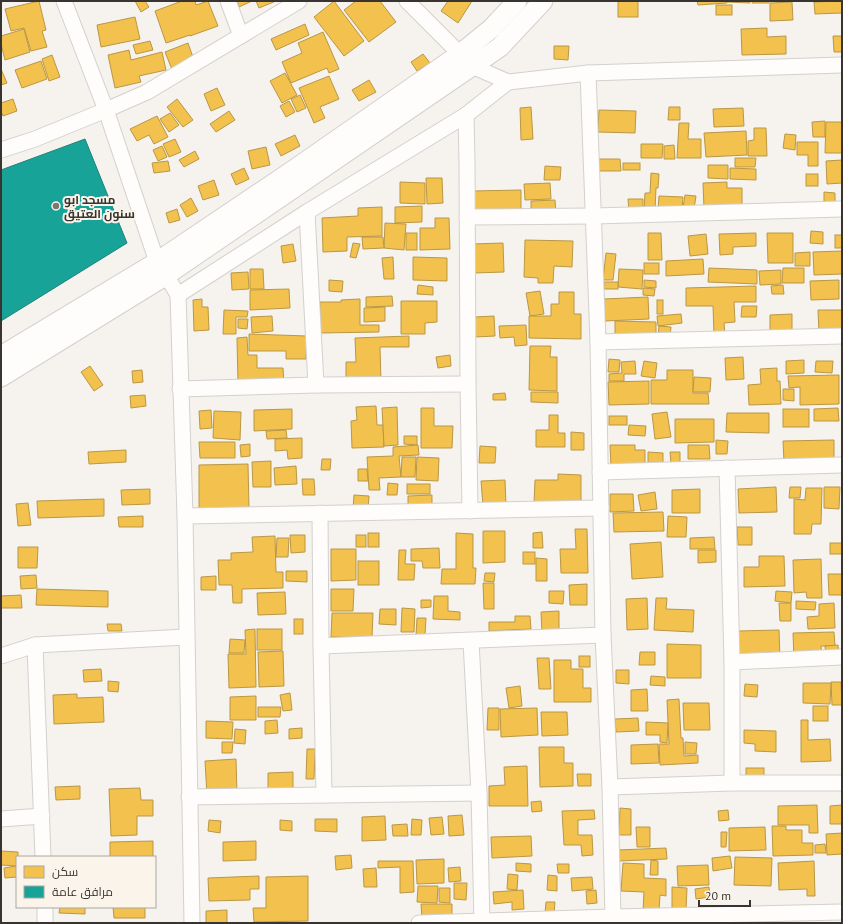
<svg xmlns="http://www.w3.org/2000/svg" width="843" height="924" font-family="'PT Sans',Cairo,sans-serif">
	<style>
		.homes { fill: #f2c14e; stroke: #ba9745 }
		.public { fill: #17a398; stroke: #218279 }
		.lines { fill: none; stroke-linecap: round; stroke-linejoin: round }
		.minor-casing { stroke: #d3d1cd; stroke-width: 17 }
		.tertiary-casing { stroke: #d3d1cd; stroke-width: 21 }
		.minor { stroke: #fefdfc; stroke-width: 15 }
		.tertiary { stroke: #fefdfc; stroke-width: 19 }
		.poi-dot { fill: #7a7773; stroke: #faf4ea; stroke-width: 1.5 }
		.labels { text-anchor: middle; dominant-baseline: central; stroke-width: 4; stroke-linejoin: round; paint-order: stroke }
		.poi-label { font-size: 12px; font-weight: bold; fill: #373431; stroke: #faf4ea; text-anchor: start }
	</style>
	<rect width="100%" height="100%" fill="#f6f3ee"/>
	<!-- homes -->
	<g class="homes">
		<polygon points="39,1 46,30 42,31 47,47 31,51 24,28 11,31 5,9"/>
		<polygon points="135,1 145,1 149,7 141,12"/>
		<polygon points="182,1 195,1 196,5 208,1 218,26 190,36 190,35 166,43 155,11"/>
		<polygon points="237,1 252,1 239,7"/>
		<polygon points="256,1 276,1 259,8"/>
		<polygon points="334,1 364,41 344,56 314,17"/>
		<polygon points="356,1 380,1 396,22 369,42 344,10"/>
		<polygon points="448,1 472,1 458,23 441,11"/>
		<rect x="618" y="1" width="20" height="16"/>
		<polygon points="697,1 727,1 727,3 698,5"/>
		<polygon points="727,1 750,1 750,3 727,2"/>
		<polygon points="753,1 769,1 769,3 752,3"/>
		<polygon points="842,1 842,13 815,14 814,2"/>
		<polygon points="792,2 793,20 770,21 770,3"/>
		<rect x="716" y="5" width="16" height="10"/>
		<polygon points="135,17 140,39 101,47 97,25"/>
		<polygon points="305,24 309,35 276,50 271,39"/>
		<polygon points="767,28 767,37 786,36 786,54 742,55 741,29"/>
		<polygon points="24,29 30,52 5,60 1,44 1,36"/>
		<polygon points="323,32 339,69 329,73 327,68 291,83 282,62 302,53 298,43"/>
		<polygon points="833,36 842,36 842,52 834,52"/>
		<polygon points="150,41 153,50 136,54 133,45"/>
		<polygon points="188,43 195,63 173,72 165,52"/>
		<polygon points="554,46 569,46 568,60 554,59"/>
		<polygon points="129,50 131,60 162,52 166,70 139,76 141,82 115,88 108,55"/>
		<polygon points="423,54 430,63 417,71 411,62"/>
		<polygon points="52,55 60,77 49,81 42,59"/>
		<polygon points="41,61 47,79 22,88 15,70"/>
		<polygon points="1,69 7,83 1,85"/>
		<polygon points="285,73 297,95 282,103 270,81"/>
		<polygon points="329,76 339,99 320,107 325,118 314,123 299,88"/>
		<polygon points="369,80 376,92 359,101 352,90"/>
		<polygon points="217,88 225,105 211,111 204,94"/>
		<polygon points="300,95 306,108 297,112 291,99"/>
		<polygon points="13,99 17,111 3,116 1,111 1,103"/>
		<polygon points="177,99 193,120 183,127 167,107"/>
		<polygon points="289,101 295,112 286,117 280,106"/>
		<polygon points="531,107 533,139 521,140 520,108"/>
		<polygon points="669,107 680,107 680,120 668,120"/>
		<polygon points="743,108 744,126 714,127 713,109"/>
		<polygon points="599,110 636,111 635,133 598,132"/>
		<polygon points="229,111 235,120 216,132 210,124"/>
		<polygon points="170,113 179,125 169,132 160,119"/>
		<polygon points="157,116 168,137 154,144 149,135 137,141 130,129"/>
		<polygon points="825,121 825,137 813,137 812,122"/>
		<polygon points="826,122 842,122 842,153 825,153"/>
		<polygon points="679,123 689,123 688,139 701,139 701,158 677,158"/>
		<polygon points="754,128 766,128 767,156 748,156 748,141 754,140"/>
		<polygon points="746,131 747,155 706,157 704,133"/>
		<polygon points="785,134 796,135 795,150 783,148"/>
		<polygon points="295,135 300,146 281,156 275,144"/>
		<polygon points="175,139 181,152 169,157 163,144"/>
		<polygon points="797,142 818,142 818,166 808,166 808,155 797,155"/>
		<polygon points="641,144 663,144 662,158 641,158"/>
		<polygon points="674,145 675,159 664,159 664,146"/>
		<polygon points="162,146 167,157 158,161 153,150"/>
		<polygon points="266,147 270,165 252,169 248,151"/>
		<polygon points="195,151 199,159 184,167 179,160"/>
		<polygon points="735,158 756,158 755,167 735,167"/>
		<polygon points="599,159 620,159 621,171 599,171"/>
		<polygon points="842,160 842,183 827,184 826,161"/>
		<polygon points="168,161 170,171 154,173 152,163"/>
		<rect x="623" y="163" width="17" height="7"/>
		<polygon points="708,165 728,165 728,179 708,178"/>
		<polygon points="545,166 561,167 560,180 544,180"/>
		<polygon points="244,168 249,179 236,185 231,174"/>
		<polygon points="730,168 756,169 756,180 730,179"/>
		<polygon points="651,173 659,174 658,188 656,188 655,211 644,210 645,193 650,193"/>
		<rect x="806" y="174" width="12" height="12"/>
		<polygon points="426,178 442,178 443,203 427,204"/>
		<polygon points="214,180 219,195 203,200 198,186"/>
		<polygon points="400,182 425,183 425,204 400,203"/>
		<polygon points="727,182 727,188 742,188 742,208 704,209 703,183"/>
		<polygon points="550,183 551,199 525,200 524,184"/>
		<polygon points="521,190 521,214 472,215 472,191"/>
		<polygon points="824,192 835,193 835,206 824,206"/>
		<polygon points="685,195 696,196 694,209 683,208"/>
		<polygon points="659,196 683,197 682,210 658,209"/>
		<polygon points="191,198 198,211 187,217 180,205"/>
		<polygon points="628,199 643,199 643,212 629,212"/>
		<polygon points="555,200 556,213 531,214 531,201"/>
		<polygon points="422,206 422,222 395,223 395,207"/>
		<polygon points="382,207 382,236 347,237 347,251 323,252 322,218 358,216 358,208"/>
		<polygon points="177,209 180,220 169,223 166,213"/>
		<polygon points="435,218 449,218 450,249 420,250 420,228 435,228"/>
		<polygon points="385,223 406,224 404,250 384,248"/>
		<polygon points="811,231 823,232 823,244 810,243"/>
		<rect x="406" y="233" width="11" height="17"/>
		<polygon points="648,233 661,233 662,260 648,260"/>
		<polygon points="756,233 756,246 733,247 733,254 720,255 719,234"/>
		<polygon points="767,233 793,233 793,263 768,263"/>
		<polygon points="706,234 708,254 690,256 688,236"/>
		<rect x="835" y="235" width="7" height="13"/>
		<polygon points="362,237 383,237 384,248 363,249"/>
		<polygon points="525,240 573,241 572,267 554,266 553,283 538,283 538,278 524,277"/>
		<polygon points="353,243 360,244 356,258 350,257"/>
		<polygon points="503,243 504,272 474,273 473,244"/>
		<polygon points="293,244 296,261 283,263 281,246"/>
		<polygon points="842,251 842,274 814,275 813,252"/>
		<polygon points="810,252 810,266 795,266 795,253"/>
		<polygon points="606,253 616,254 613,280 603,280"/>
		<polygon points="393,257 394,279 384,279 382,258"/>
		<polygon points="413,257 447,258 447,281 413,280"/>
		<polygon points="703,259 704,274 666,276 666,261"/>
		<rect x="644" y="263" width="15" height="11"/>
		<polygon points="709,268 757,270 757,284 708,282"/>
		<polygon points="783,268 804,268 804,283 782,283"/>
		<polygon points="250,269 263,269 264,289 250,289"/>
		<polygon points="619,269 643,270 642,289 618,287"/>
		<polygon points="781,270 781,284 760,285 759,271"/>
		<polygon points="248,272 249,289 232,290 231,273"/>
		<polygon points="329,280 343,281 342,292 329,291"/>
		<polygon points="644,280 656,281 656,288 644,287"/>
		<polygon points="839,280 839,299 811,300 810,281"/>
		<rect x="604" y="282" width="14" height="7"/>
		<polygon points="418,285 433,287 433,295 417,294"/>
		<polygon points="783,285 784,294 772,294 771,286"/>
		<polygon points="756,286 756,302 734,302 735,322 724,323 725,335 714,335 713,306 686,306 686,288"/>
		<polygon points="643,288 655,289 654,296 643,295"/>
		<polygon points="289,289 290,308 250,310 250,290"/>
		<polygon points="540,291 544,314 530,316 526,293"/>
		<polygon points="559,292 574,292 574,314 581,314 581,339 529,338 529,316 551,316 551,304 559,304"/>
		<polygon points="392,296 393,306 366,307 366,297"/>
		<polygon points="648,297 649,319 605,321 604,299"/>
		<polygon points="202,299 202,307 208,307 209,330 194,331 193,300"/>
		<polygon points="360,299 360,325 379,325 379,332 320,333 320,302 341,302 341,300"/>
		<rect x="657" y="300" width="6" height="14"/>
		<polygon points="401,301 437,301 437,322 425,323 425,334 401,334"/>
		<polygon points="742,306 757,306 756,317 741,317"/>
		<polygon points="385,307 385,321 364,322 364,308"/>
		<polygon points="224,310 248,311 247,317 236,317 236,334 223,334"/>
		<polygon points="818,310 842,310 842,332 819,333"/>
		<polygon points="681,314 682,323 658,326 657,316"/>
		<polygon points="792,314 792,333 770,334 770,315"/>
		<polygon points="272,316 273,331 252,333 251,317"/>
		<polygon points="494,316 495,336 475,337 475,317"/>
		<polygon points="238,319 248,319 247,329 238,328"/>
		<polygon points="615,321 656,322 656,339 615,338"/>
		<polygon points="526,325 527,345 515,346 514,337 500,338 499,326"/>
		<polygon points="659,326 671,327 670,337 658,337"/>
		<polygon points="249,334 307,336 306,359 286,359 286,351 249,351"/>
		<polygon points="409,336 409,347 380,347 381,381 346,381 346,362 356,362 355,338"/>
		<polygon points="247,337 248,355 257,355 257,368 283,368 284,383 238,384 237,338"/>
		<polygon points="530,346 551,346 550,357 557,357 557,391 529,390"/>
		<polygon points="450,355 451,366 438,368 436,357"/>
		<polygon points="743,357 744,379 726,380 725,358"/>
		<polygon points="609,359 620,360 619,372 608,372"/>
		<polygon points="804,360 804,373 786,374 786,361"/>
		<polygon points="635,361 636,374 624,374 624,381 609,381 609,374 622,373 621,362"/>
		<polygon points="644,361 657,363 655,378 641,376"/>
		<polygon points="816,361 833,361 832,373 815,372"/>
		<polygon points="90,366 103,385 94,391 81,372"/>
		<polygon points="777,368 777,381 780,381 781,404 749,405 748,385 761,384 760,369"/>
		<polygon points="142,370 143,382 133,383 132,371"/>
		<polygon points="667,370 693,370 693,393 708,393 709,404 651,404 651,380 667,380"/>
		<polygon points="839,375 839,404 800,405 800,387 789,388 788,376"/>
		<polygon points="694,377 711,378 710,392 693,392"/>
		<polygon points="649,381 649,404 609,405 608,382"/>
		<polygon points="783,389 794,389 794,401 783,400"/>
		<polygon points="531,392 558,392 558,403 531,402"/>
		<polygon points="505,393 506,400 493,400 493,394"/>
		<polygon points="145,395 146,406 131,408 130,396"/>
		<polygon points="376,406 377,425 383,425 384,447 352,448 351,421 357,420 356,407"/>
		<polygon points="397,407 398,445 384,446 382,408"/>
		<polygon points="421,408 434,408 434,426 453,426 452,448 421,448"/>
		<polygon points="838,408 839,421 814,421 814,409"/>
		<polygon points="292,409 292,429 254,431 254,410"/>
		<rect x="783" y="409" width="26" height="18"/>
		<polygon points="211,410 212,428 200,429 199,411"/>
		<polygon points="214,411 241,412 240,440 213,438"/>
		<polygon points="667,412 671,437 655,439 652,414"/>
		<polygon points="727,413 769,413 769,433 726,432"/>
		<polygon points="549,415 558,415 558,433 565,433 565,447 536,447 536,430 549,430"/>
		<rect x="609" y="416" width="18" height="9"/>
		<polygon points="675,419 714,419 714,442 675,443"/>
		<polygon points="629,425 646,426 645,436 628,435"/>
		<polygon points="286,430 287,438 267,439 266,431"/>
		<polygon points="571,432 584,433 584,450 571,450"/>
		<polygon points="404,436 417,436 417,445 404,444"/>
		<polygon points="302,438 302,458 288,459 287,450 275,451 275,439"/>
		<polygon points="716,440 728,441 727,454 716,454"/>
		<polygon points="834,440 834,461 784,462 783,441"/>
		<polygon points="199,442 235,442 235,458 200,458"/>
		<polygon points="250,444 250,456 241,457 240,445"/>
		<polygon points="418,445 419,455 399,456 401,477 379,478 380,490 369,490 367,457 393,456 393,447"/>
		<polygon points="610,445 635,445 635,450 645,450 645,465 611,466"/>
		<polygon points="688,445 709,445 710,459 688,459"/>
		<polygon points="480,446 496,447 495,463 479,463"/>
		<polygon points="126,450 126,462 89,464 88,452"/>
		<polygon points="648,452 663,453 663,465 648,465"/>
		<polygon points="670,452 680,452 680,464 671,464"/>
		<polygon points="402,457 416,457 415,477 401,477"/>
		<polygon points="417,457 439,458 438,481 416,480"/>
		<polygon points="322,459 331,459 330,470 321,470"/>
		<polygon points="271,461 271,487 253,487 252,462"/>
		<polygon points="248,464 249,509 199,510 199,465"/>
		<polygon points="296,466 297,484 275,485 274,468"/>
		<polygon points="358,469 367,469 368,481 358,481"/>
		<polygon points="558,474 581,475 581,504 534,503 535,480 558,480"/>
		<polygon points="302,479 314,479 315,495 303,495"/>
		<polygon points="505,480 506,505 483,506 481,481"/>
		<polygon points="388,483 398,484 397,495 387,495"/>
		<rect x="407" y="484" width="23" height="10"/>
		<polygon points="776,487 777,512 739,513 738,489"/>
		<polygon points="790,487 801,487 800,498 789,498"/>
		<polygon points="824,487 840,487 839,509 824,508"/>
		<polygon points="806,488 822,488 821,524 812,524 811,534 794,534 794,499 805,500"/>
		<polygon points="150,489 150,504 122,505 121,490"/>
		<polygon points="700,489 700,513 672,513 672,490"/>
		<polygon points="655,492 657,509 641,511 638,495"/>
		<polygon points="610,494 633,494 634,511 610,512"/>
		<polygon points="354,495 369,496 368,509 353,509"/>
		<polygon points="432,495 432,506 408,507 408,496"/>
		<polygon points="104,499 104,516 38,518 37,501"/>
		<polygon points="28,503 31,525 18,526 16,504"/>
		<polygon points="663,512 664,531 614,532 613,513"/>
		<polygon points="143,516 143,527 119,527 118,517"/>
		<polygon points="668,516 687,517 686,537 667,537"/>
		<polygon points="737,527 752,527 752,545 738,545"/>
		<polygon points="575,529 587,529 588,573 561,573 560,549 576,549"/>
		<polygon points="483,531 505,531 505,562 483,563"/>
		<polygon points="542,532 543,548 533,548 533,533"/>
		<rect x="368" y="533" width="11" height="14"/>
		<polygon points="456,533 473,534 473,568 476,568 475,584 441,584 442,569 456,569"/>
		<polygon points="290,535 305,535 305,552 291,553"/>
		<rect x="356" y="535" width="10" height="12"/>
		<polygon points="275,536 276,572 283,572 283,588 242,589 242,603 233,603 232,585 219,585 218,560 231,560 231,553 253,552 252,537"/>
		<polygon points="714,537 715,549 690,549 690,538"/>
		<polygon points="277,538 289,538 288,557 276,557"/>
		<polygon points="661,542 663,577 632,579 630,544"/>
		<rect x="830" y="543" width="12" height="11"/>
		<polygon points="18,547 38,547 37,568 18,568"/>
		<polygon points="439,548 440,568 423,568 422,561 411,561 411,549"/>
		<polygon points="331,549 356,549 356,580 331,581"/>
		<polygon points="399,550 406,550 405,564 415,564 414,580 398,580"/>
		<polygon points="698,550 716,550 716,562 698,563"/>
		<rect x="523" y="552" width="12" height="12"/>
		<polygon points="759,556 784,556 785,586 744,587 744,567 759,567"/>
		<polygon points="536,558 547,559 547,581 536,581"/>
		<polygon points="821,559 822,598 807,598 806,592 794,593 793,560"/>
		<rect x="358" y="561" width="21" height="24"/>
		<polygon points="286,571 307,571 307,582 286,581"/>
		<polygon points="485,573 495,573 494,582 484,581"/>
		<polygon points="828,574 842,574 842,595 829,595"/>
		<polygon points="36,575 37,588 21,589 20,576"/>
		<polygon points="216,576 216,590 201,590 201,577"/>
		<polygon points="483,583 494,583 494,609 484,609"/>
		<polygon points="587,584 587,605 570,605 569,585"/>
		<polygon points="37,589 108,591 108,607 36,605"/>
		<polygon points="331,589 354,589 353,611 331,611"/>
		<polygon points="549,591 564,591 563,604 549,603"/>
		<polygon points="776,591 792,592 791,603 775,601"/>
		<polygon points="285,592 286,614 258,615 257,593"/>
		<polygon points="21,595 22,608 1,608 1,596"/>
		<polygon points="434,596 448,596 448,611 460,612 460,620 433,619"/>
		<polygon points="647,598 648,629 627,630 626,599"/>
		<polygon points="656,598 667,598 666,609 694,610 693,632 654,630"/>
		<polygon points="421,600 431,600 431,607 421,608"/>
		<polygon points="796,601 816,602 815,610 796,609"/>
		<polygon points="779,603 791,603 791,621 780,621"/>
		<polygon points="834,603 835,628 808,629 807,617 819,616 819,604"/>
		<polygon points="402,608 415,609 414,632 401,632"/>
		<polygon points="380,609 396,609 396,625 379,624"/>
		<polygon points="559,611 559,632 542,633 541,612"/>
		<polygon points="332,613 373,613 372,638 331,637"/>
		<polygon points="515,616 530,616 531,629 489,631 489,622 515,622"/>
		<polygon points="417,618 426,618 425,635 416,635"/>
		<rect x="294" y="619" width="9" height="15"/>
		<polygon points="107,624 121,624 122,631 108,631"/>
		<polygon points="255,629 256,687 229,688 228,654 246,654 245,630"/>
		<rect x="257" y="629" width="25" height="21"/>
		<polygon points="779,630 780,658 739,659 738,631"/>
		<polygon points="834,632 835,646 821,646 822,659 794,660 793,633"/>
		<polygon points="230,639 245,640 244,653 229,653"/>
		<polygon points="667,644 701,645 701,678 667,678"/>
		<polygon points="838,645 839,657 826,658 825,646"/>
		<polygon points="283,651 284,686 259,687 258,652"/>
		<polygon points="640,652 655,652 655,665 639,665"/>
		<rect x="579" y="656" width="11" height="11"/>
		<polygon points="537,658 549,658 551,689 539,689"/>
		<polygon points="554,660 571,660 571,669 583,669 583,688 591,688 591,702 554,702"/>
		<polygon points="101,669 102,681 84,682 83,670"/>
		<polygon points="616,670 629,670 629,684 616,683"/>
		<polygon points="651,676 665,677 665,686 650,685"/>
		<polygon points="108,681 119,682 118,692 108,691"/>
		<polygon points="831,682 841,682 842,705 832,705"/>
		<polygon points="803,683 831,683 830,704 803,703"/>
		<polygon points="745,684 758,685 757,697 744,696"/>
		<polygon points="520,686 522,706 509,708 506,688"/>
		<polygon points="647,689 648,711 631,711 631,690"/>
		<polygon points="290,693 292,710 283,711 280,695"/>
		<polygon points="77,694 77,698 103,697 104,722 54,724 53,695"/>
		<polygon points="256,696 256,720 230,720 230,697"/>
		<polygon points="679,699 681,738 683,738 684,756 698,755 698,763 660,765 659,744 669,744 667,700"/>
		<polygon points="683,703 709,703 710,730 684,730"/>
		<rect x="813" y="706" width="15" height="15"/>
		<polygon points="258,707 281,707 280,717 258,717"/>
		<polygon points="488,708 499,708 499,730 487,730"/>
		<polygon points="537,708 538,735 501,737 500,709"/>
		<polygon points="541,712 567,712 568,735 542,736"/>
		<polygon points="638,718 639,731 616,732 615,719"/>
		<polygon points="277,720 278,733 265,734 265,721"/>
		<polygon points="801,720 808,720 808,740 830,739 831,761 801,762"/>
		<polygon points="206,721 233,722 232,739 206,738"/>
		<polygon points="646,722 668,723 667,743 660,742 660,735 646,735"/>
		<polygon points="302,728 302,738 289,739 289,729"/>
		<polygon points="235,729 246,730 245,744 234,743"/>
		<polygon points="744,730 776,731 776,752 755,751 755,744 744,743"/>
		<polygon points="222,742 233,742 232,753 222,753"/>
		<polygon points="685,742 697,743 696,754 685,754"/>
		<polygon points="658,744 659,763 631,764 631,745"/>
		<polygon points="539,747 564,747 564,763 573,763 573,786 540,787"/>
		<polygon points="307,749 315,749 314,779 306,779"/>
		<polygon points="236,759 237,794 207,795 205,761"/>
		<polygon points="527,766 528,806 489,806 489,786 505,785 504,767"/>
		<rect x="746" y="768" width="18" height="12"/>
		<polygon points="293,772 293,792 268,793 268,773"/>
		<polygon points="577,774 591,774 591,786 578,786"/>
		<polygon points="80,786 80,799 56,800 55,787"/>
		<polygon points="140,788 141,800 153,800 153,816 137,816 137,835 111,836 109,789"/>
		<polygon points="541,801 542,811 532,812 531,802"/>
		<polygon points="817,805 818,833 809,833 809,825 778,825 778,806"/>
		<polygon points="842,805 842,824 830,824 830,806"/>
		<polygon points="620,808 631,809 631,835 619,835"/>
		<polygon points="594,810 595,819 578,820 578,835 592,835 593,855 582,856 581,845 564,845 562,811"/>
		<polygon points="728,810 729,820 719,821 718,811"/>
		<polygon points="462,815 464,835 449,836 448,816"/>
		<polygon points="385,816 386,840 362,841 362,817"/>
		<polygon points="442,817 444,834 431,835 429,818"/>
		<polygon points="315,819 337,819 337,832 315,831"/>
		<polygon points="412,819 422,820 421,835 411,835"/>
		<polygon points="209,820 221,821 220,833 208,831"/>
		<polygon points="280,820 292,821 292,831 280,830"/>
		<polygon points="407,824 408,836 393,836 392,825"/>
		<polygon points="772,826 786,826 786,830 802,830 802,843 813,843 813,855 773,856"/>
		<polygon points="636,827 650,827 650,847 637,847"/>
		<polygon points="765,827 766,850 729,851 729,828"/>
		<polygon points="721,832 727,832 726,847 721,847"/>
		<polygon points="842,833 842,854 827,855 826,834"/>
		<polygon points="531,836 532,856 492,858 491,837"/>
		<polygon points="153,841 153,857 110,857 110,842"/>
		<polygon points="256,841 256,860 223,861 223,842"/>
		<polygon points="825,844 826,853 815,853 815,845"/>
		<polygon points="666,848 667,859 619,861 618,850"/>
		<polygon points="1,851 18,852 18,857 17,857 17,866 1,865"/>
		<polygon points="351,855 352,868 336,870 335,856"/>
		<polygon points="730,856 732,868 713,871 712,858"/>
		<polygon points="735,857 772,858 771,886 734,885"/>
		<polygon points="444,859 444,883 417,884 416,860"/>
		<polygon points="651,860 658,861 658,875 650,875"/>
		<polygon points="378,861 413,861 414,892 400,893 400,867 378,868"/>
		<polygon points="814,861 815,896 807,896 807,889 779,890 778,863"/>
		<polygon points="516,863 531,864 531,872 516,871"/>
		<polygon points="623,863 644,864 644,878 666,879 666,896 660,895 659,911 643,911 644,892 621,891"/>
		<polygon points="557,864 569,864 569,873 558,873"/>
		<polygon points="708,865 709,885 678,886 677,866"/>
		<polygon points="16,866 17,877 5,878 4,868"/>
		<polygon points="460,867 461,881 449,882 448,868"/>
		<polygon points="376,868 377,887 364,887 363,869"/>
		<polygon points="508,874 518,875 517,890 507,889"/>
		<polygon points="548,875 557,876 557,891 547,890"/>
		<polygon points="259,876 259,889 250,889 250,900 209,901 208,878"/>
		<polygon points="308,876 308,921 254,922 253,908 266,908 266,877"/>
		<polygon points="592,877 593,889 572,891 571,878"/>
		<polygon points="454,883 467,883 466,900 454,899"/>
		<polygon points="418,886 438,886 437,903 417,902"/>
		<polygon points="672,887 687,888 686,909 672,909"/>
		<polygon points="709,887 710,897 696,899 695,889"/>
		<polygon points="439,888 450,888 450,903 439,902"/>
		<polygon points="523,890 524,909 512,910 512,902 494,904 493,892"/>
		<polygon points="596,890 597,903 587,904 586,891"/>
		<polygon points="546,902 555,902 554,914 545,913"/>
		<polygon points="421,904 452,904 452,918 422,919"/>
		<polygon points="60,907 85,907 85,914 59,913"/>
		<polygon points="113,907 145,907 145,918 114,918"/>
		<polygon points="227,910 227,923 206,923 206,911"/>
	</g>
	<!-- public -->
	<polygon class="public" points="85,139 127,243 1,321 1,170"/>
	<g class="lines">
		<defs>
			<g id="minor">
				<polyline points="64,1 106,110 157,262 165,276 172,285 178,295 185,516 192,923"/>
				<polyline points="228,1 241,36"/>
				<polyline points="407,1 472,66 508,82 588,73 842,65"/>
				<polyline points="588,73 598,342 603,635 610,787 613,917"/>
				<polyline points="1,150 35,139 106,110 147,92 299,1"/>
				<polyline points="307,212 316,385"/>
				<polyline points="467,217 594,216 842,209"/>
				<polyline points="178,295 307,212 466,115"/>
				<polyline points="598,342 842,336"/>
				<polyline points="180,389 316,385 468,384"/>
				<polyline points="727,468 732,662 732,783"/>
				<polyline points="600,472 842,465"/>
				<polyline points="470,511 468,384 467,162 466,115 508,82"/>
				<polyline points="320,513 321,646 324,795"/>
				<polyline points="185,516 601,508"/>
				<polyline points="471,641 479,793 482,923"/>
				<polyline points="35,645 43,857"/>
				<polyline points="321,646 603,635"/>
				<polyline points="1,656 35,645 186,637"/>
				<polyline points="732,662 842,657"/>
				<polyline points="610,787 732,783 842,783"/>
				<polyline points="189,797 479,793"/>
				<polyline points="1,819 42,816"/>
				<polyline points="45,907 45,923"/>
				<polyline points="419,923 613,917 842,912"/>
			</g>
			<g id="tertiary">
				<polyline points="1,356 157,262 295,169 460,54 492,28 517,1"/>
				<polyline points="1,377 165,276 500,47 543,1"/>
			</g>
		</defs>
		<!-- minor casing -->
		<use href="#minor" class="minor-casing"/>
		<!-- tertiary casing -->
		<use href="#tertiary" class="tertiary-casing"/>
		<!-- minor -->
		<use href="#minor" class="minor"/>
		<!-- tertiary -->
		<use href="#tertiary" class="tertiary"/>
	</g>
	<!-- markers -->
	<circle class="poi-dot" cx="56" cy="206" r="4"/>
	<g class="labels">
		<!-- poi labels -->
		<g class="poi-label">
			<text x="64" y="199">مسجد ابو<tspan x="64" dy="14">سنون العتيق</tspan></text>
		</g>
	</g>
	<!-- border -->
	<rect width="843" height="924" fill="none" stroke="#373431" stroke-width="4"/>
	<!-- legend -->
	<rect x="16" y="856" width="140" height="52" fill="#faf4ea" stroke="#aca7a0"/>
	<rect x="24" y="866" width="20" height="12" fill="#f2c14e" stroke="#aca7a0"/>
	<text x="52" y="876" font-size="12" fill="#373431">سكن</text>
	<rect x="24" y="886" width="20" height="12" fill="#17a398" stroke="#aca7a0"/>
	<text x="52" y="896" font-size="12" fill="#373431">مرافق عامة</text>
	<!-- scale -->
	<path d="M699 900v6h51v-6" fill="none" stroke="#373431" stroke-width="2"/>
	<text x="705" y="900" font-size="12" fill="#373431" stroke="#faf4ea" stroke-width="3" paint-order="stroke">20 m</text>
</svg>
